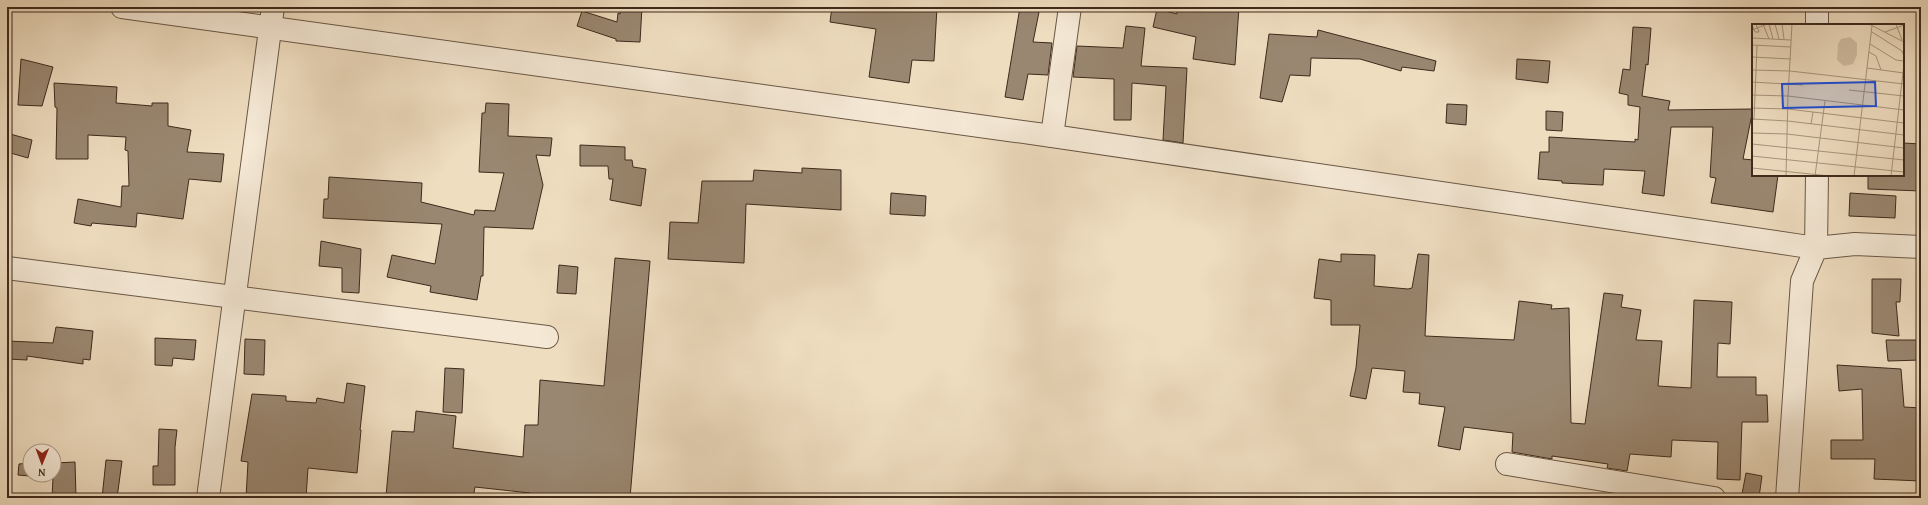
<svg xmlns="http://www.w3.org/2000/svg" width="1928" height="505" font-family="'Gentium Book Plus',serif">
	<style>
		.building { fill: #9a8771; stroke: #3e2a1c }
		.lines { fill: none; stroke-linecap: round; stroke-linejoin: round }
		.minor-casing { stroke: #6a5745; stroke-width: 24 }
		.minor { stroke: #f5e9d6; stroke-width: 22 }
		.inset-road { fill: none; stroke: #a8957e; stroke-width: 1 }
		.view { fill: #1d4ed8; fill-opacity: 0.15; stroke: #1d4ed8; stroke-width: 2 }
		.inset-edge { fill: none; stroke: #3e2a1c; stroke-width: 2 }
	</style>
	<rect width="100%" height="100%" fill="#efddc0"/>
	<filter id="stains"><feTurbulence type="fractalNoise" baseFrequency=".005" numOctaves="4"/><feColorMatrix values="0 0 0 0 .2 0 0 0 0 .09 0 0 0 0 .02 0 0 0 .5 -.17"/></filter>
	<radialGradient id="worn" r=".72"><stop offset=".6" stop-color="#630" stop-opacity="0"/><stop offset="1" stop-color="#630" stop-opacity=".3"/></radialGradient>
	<!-- building -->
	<g class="building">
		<polygon points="621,7 642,7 640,42 616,41 616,39 577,26 582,11 617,22 618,13 620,14"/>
		<polygon points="832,7 937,7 934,61 912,60 909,83 869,77 876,29 830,22"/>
		<polygon points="1020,7 1040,7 1033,42 1052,43 1048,75 1028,74 1023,100 1005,97"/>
		<polygon points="1177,7 1239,7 1235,65 1193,59 1196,37 1153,27 1157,9 1177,14"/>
		<polygon points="1126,26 1145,28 1141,66 1187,68 1183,143 1163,140 1166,86 1132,83 1131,120 1114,120 1114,79 1073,77 1077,46 1123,48"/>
		<polygon points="1633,27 1651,28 1648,65 1646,64 1642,96 1670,101 1668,110 1753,109 1743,159 1753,160 1753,175 1778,175 1773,212 1711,203 1716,178 1710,177 1713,127 1671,127 1664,196 1642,193 1645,171 1604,169 1603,185 1562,183 1562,181 1538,179 1540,152 1549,152 1549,137 1635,142 1635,139 1638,140 1640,107 1628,105 1628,95 1619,93 1623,69 1630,70"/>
		<polygon points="1318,30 1436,61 1434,71 1402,67 1401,71 1360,59 1311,58 1310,76 1290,75 1282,102 1260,98 1269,34 1317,37"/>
		<polygon points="21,59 53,67 42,106 18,105"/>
		<polygon points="1517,59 1550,61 1548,83 1516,79"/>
		<polygon points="54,83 117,87 116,103 152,106 152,103 168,103 168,126 191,130 187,152 224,154 221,182 189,179 183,219 137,213 136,227 92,223 91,226 74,223 78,199 121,207 122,186 129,186 128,151 125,150 126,137 88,135 88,159 56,159 57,108 55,107"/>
		<polygon points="486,103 509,104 508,136 552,138 550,156 536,155 543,185 533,229 484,227 483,276 481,276 477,300 430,292 431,286 387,277 392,255 435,264 442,224 323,218 324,199 328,199 329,177 422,183 421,202 474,215 475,210 495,211 504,173 479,172 482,113 485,113"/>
		<polygon points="1447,104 1467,105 1466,125 1446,123"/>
		<polygon points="1546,111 1563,112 1562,131 1546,130"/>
		<polygon points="10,134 32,140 28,158 7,152"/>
		<polygon points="1903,143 1921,144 1921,191 1868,189 1868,175 1903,175"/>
		<polygon points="580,145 625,147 625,160 632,160 633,167 646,169 641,206 610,200 613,179 609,179 608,166 580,166"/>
		<polygon points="802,168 841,170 841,210 746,204 744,263 668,259 670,222 698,223 702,181 753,181 754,170 802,173"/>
		<polygon points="891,193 926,196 925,216 890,214"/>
		<polygon points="1850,193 1896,196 1895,218 1849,216"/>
		<polygon points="321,241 361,249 359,293 342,292 342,268 319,266"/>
		<polygon points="1341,254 1375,255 1374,286 1408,289 1412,288 1418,254 1429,255 1425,336 1514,340 1519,301 1552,305 1551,309 1569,308 1571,423 1585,424 1604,293 1623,295 1621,307 1641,310 1636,340 1662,341 1658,386 1691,388 1694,300 1732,302 1730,344 1718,343 1717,377 1756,377 1756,395 1767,395 1768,422 1742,422 1740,480 1717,479 1718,442 1672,440 1671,457 1630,454 1627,471 1607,468 1608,464 1552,456 1552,459 1512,452 1513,433 1464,427 1460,450 1438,446 1445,407 1419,404 1420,393 1403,392 1405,371 1372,368 1366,399 1350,396 1356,368 1360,325 1331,325 1331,300 1314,298 1319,259 1341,262"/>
		<polygon points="615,258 650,261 630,498 529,498 530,493 475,487 473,498 386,496 392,431 414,432 416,411 456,416 453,448 523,457 525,425 538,425 540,380 604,386"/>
		<polygon points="559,265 578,267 576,294 557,293"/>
		<polygon points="1872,279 1901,279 1900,302 1896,302 1899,336 1872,333"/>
		<polygon points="56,327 93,331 90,360 83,359 83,364 27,356 27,360 7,359 7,341 53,343"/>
		<polygon points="155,338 196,340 194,360 173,358 172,366 155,365"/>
		<polygon points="245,339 265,340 264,375 244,374"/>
		<polygon points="1886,340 1921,340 1921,360 1888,361"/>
		<polygon points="1837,365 1901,369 1904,407 1921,408 1921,481 1874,479 1875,459 1831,459 1831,440 1863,440 1862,389 1839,391"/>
		<polygon points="445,368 464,369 462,413 443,412"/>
		<polygon points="347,383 365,386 360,430 361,430 357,473 308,468 306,498 246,498 248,462 241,461 252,394 286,396 286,401 316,403 317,398 344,403"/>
		<polygon points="159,429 177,430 175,447 175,485 153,485 153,466 158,466"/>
		<polygon points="106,460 122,461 117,498 102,498"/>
		<polygon points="75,462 76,498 52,498 53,478 18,475 19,464 30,463 30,475 54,475 54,463"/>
		<polygon points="1746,473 1762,476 1759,497 1742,494"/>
	</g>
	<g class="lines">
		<defs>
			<g id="minor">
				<polyline points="122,7 1052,136 1816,248 1817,175"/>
				<polyline points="1817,25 1817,7"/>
				<polyline points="1052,136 1070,7"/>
				<polyline points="7,268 547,337"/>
				<polyline points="1507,464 1714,498"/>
				<polyline points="208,498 273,7"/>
				<polyline points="1787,498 1802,281 1816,248 1855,244 1921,247"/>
			</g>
		</defs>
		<!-- minor casing -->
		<use href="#minor" class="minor-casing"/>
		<!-- minor -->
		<use href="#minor" class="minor"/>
	</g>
	<!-- overview -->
	<g transform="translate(1752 24)">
		<rect width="152" height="152" fill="#efddc0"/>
		<path d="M98,13l7,6v12l-4,9 -9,2 -7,-6 1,-16 3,-5z" fill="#d1bfa4"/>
		<path class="inset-road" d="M11,0l6,15M17,0l4,15M23,0l4,15M30,0l2,15M117,0l35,18M144,0l6,16M0,1l3,7h4l-3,-8M0,6l15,-6M120,8l30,19 2,5M133,8l19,-7M0,14l39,2M118,20l26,16 8,1M0,21l39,2M117,28l7,4 5,14M0,33l39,2M115,44l37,5M0,46l38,1 114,13M0,58l51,3M97,66l55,6M0,71l36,1 4,-72M0,84l36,1 116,14M0,95l36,2 116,14M2,96l3,-74M59,100l2,-12M0,109l35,1 117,14M0,120l152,16M0,132l152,16M0,144l78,8M34,152l2,-80 116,14M63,152l10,-75M102,152l18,-150M139,152l13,-112"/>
		<path class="view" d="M123,58l1,24 -93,2 -1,-24z"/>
		<rect width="152" height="152" class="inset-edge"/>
	</g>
	<!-- margin -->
	<rect width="1928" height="505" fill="none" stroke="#efddc0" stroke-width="24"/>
	<rect x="8" y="8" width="1912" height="489" fill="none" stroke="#3e2a1c" stroke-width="2"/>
	<rect x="12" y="12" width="1904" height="481" fill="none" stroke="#3e2a1c"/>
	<!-- north arrow -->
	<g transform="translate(42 463) rotate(181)"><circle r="19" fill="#f5e9d6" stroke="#ac9d8c"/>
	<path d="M0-3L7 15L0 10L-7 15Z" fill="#8f2418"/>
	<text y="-6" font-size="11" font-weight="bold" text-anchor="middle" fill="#3e2a1c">N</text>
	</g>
	<rect width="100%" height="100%" filter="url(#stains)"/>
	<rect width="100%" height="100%" fill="url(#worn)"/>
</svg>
